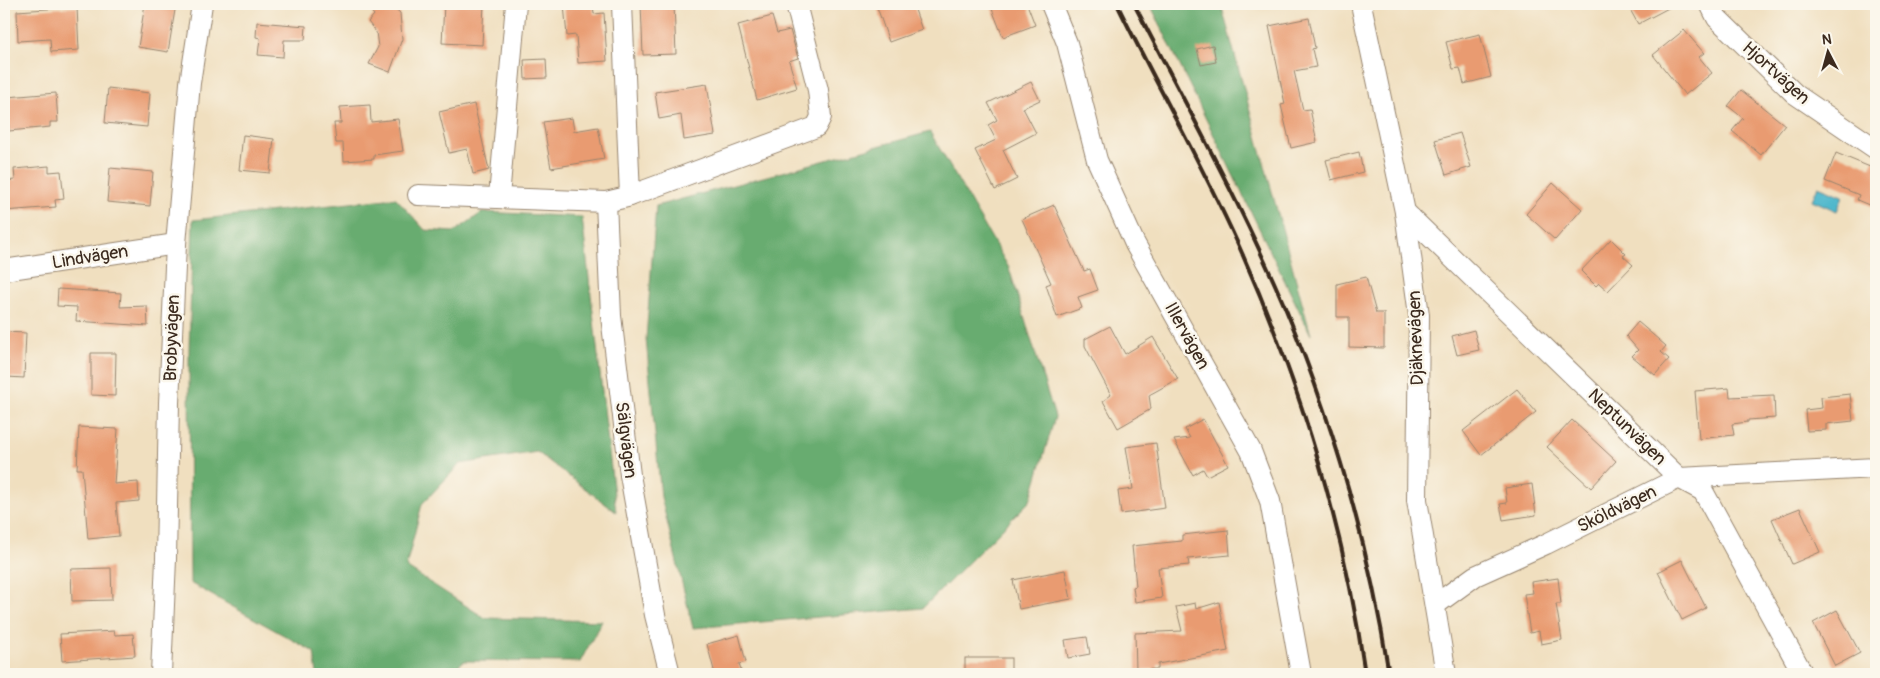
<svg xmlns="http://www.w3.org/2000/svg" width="1880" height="678" font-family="Pangolin,sans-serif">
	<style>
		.forest { fill: #68ac70; stroke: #526b47 }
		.water { fill: #4fb8cc; stroke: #457175 }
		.building { fill: #e99b71 }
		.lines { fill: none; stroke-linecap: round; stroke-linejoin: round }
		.minor-casing { stroke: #96846e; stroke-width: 22 }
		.minor { stroke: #fff; stroke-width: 20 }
		.rail { stroke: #3b2a1e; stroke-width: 4 }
		.labels { text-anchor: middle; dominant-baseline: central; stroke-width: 5; stroke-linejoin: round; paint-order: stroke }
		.street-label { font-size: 18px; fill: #3b2a1e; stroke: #fbf7ec }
	</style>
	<rect width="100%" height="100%" fill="#fbf7ec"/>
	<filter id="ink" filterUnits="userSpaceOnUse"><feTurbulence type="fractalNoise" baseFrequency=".02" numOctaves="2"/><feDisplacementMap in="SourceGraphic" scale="10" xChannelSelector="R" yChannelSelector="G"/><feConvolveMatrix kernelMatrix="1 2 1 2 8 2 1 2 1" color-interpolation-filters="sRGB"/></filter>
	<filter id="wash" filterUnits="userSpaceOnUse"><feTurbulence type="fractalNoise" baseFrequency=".0096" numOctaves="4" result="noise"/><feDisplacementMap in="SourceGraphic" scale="20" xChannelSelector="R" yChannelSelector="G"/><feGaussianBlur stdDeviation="1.12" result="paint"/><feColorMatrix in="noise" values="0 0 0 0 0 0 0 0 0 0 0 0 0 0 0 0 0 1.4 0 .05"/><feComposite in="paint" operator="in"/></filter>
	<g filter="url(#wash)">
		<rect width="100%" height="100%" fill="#f0dfbf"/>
		<!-- forest -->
		<g class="forest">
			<polygon points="1150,4 1221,4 1311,335"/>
			<polygon points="930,132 1009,268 1055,417 1030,501 923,608 693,628 661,497 646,339 656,206"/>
			<polygon points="396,198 425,230 454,232 483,212 582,217 616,512 537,452 460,464 422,504 406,567 485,618 602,621 580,662 464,661 448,674 317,674 314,652 190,583 189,350 193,220"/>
		</g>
		<!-- water -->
		<polygon class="water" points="1818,186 1843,196 1837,211 1812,200"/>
		<g id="blocks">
			<!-- building -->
			<g class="building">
				<polygon points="145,4 176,4 168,52 138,47"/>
				<polygon points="379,4 390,4 400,13 402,39 390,72 369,64 378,47 376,32 368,22 374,15 370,10"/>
				<polygon points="444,4 484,4 482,45 442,43"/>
				<polygon points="593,4 594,14 604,13 607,61 578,63 576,35 567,36 564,5"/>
				<polygon points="641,4 674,4 676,54 643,55"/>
				<polygon points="876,4 913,4 922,30 889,42"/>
				<polygon points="990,4 1027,4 1035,25 1003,37"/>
				<polygon points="1627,4 1676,4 1638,24"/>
				<polygon points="77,7 79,50 51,52 50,39 18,41 17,11"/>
				<polygon points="772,16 777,33 790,30 798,58 789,61 797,88 757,100 738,25"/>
				<polygon points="1309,18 1315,48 1312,49 1316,67 1294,71 1303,110 1310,109 1317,142 1291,148 1281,105 1285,104 1269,26"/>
				<polygon points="257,22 306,26 305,40 284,40 283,57 258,55 260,38 256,37"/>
				<polygon points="1684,30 1704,53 1699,57 1712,73 1685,95 1653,55"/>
				<polygon points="1480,34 1491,77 1464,84 1460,68 1453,69 1446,42"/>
				<polygon points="1213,45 1216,62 1201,65 1197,49"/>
				<polygon points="546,59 547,78 525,79 524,60"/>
				<polygon points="1031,82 1040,100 1023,108 1036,133 1003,150 1017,179 995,190 975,150 996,140 988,125 997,120 988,103"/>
				<polygon points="707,84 715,135 684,140 681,115 659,119 655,92"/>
				<polygon points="108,88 150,93 147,127 105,123"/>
				<polygon points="1741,90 1785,125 1761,155 1732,131 1743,118 1728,106"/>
				<polygon points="56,93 58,122 50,122 50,127 9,131 7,97"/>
				<polygon points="474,104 489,170 473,174 467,149 449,153 439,112"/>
				<polygon points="370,105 371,122 398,119 403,151 374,155 374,159 344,161 343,143 336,143 334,123 341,123 340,107"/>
				<polygon points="572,118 574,131 598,127 604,159 551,168 543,122"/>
				<polygon points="1460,133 1471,167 1446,175 1435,140"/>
				<polygon points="243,135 274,139 270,173 239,170"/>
				<polygon points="1359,152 1363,172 1331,180 1326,160"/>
				<polygon points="1836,153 1870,167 1873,160 1876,161 1876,208 1857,200 1859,195 1825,181"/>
				<polygon points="49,166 49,172 61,171 64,199 55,200 56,207 4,211 4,181 15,180 14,169"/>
				<polygon points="110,168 153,172 150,206 107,202"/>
				<polygon points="1553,183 1582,209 1555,240 1526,214"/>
				<polygon points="1054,205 1084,271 1090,269 1098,290 1078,297 1082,308 1057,317 1046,285 1051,283 1022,219"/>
				<polygon points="1611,239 1626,254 1623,256 1633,265 1608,291 1599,283 1596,286 1581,271"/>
				<polygon points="1366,277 1376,313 1384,313 1384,348 1349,347 1349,317 1337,317 1337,284"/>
				<polygon points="58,289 121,293 120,307 147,306 148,326 76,321 77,307 57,306"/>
				<polygon points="1638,322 1666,346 1661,352 1669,359 1655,375 1632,356 1638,350 1626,336"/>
				<polygon points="1110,326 1125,354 1153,337 1178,379 1149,395 1151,409 1118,428 1103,401 1111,395 1085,346 1085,339"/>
				<polygon points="1474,330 1479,350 1457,355 1452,336"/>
				<polygon points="4,332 26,333 24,378 7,377 8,361 4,360"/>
				<polygon points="91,353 116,353 115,396 91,395"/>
				<polygon points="1729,388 1730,397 1774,395 1775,418 1748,420 1748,422 1732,424 1734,435 1699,439 1695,391"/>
				<polygon points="1517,389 1536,412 1481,455 1463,431"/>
				<polygon points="1850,394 1853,421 1826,424 1826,430 1807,431 1805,410 1822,408 1821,397"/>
				<polygon points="1203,419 1228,465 1207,476 1203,469 1193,475 1174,440 1190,438 1185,429"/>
				<polygon points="1572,420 1616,461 1591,488 1547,447"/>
				<polygon points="79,427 118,429 114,484 138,482 139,501 116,503 119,536 88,539 82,469 77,469"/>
				<polygon points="1156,443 1165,508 1121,514 1118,491 1133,489 1126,447"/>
				<polygon points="1532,484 1536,515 1503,520 1500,504 1507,503 1505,488"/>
				<polygon points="1800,508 1820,552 1792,564 1772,519"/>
				<polygon points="1228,530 1230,555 1188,559 1189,565 1158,568 1162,598 1135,602 1133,587 1136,586 1132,546 1182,541 1182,535"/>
				<polygon points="1682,560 1706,608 1682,620 1658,572"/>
				<polygon points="111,568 112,600 72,601 71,569"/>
				<polygon points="1065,570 1071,599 1019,609 1013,580"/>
				<polygon points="1558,578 1561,604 1556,604 1562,640 1541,644 1539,631 1530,633 1524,594 1533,593 1531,582"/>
				<polygon points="1219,602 1228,651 1158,664 1158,669 1136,670 1135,633 1182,631 1176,607 1195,603 1196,609"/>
				<polygon points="1837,610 1860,653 1835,666 1813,623"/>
				<polygon points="114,631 115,635 133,634 135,656 62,661 60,634"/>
				<polygon points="739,635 746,662 739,664 742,674 715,674 707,644"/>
				<polygon points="1087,637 1090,654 1068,658 1065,640"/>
				<rect x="965" y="658" width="46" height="16"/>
			</g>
		</g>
	</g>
	<g filter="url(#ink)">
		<use href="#blocks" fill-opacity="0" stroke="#96846e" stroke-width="1"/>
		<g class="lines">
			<defs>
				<g id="minor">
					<polyline points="622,4 630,196"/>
					<polyline points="1051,4 1067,43 1097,160 1135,244 1251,451 1270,501 1301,674"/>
					<polyline points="1361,4 1405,212 1419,315 1417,500 1446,674"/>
					<polyline points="1710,4 1717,18 1795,94 1876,149"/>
					<polyline points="418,195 606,202 627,197 816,127 821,117 818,90 796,4"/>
					<polyline points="499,197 516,4"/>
					<polyline points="606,202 611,316 630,475 655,615 670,674"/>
					<polyline points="1405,212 1679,478 1703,491 1803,674"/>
					<polyline points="4,270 176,244"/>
					<polyline points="1435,605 1475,576 1546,544 1679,478 1876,468"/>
					<polyline points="161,674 166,559 169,403 176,244 190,83 202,4"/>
				</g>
			</defs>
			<!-- minor casing -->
			<use href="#minor" class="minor-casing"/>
			<!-- minor -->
			<use href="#minor" class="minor"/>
			<!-- rail -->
			<g class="rail">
				<path d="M1117,4c39,80 84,158 121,240 61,137 106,281 127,430"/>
				<path d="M1134,4c51,99 106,198 150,301 50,119 85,242 105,369"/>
			</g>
		</g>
	</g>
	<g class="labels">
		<!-- street labels -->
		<g class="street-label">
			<text transform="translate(1776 73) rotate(42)">Hjortvägen</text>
			<text transform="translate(90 257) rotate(-9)">Lindvägen</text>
			<text transform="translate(1187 336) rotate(61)">Illervägen</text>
			<text transform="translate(172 338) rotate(-88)">Brobyvägen</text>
			<text transform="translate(1416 338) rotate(-92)">Djäknevägen</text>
			<text transform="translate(1627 427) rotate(44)">Neptunvägen</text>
			<text transform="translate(626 440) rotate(83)">Sälgvägen</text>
			<text transform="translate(1617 509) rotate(-26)">Sköldvägen</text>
		</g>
	</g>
	<!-- margin -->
	<rect width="1880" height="678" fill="none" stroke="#fbf7ec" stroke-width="20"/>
	<!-- north arrow -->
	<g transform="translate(1828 52) rotate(354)" stroke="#fbf7ec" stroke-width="4" paint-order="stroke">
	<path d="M0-4L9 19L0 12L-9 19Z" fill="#3b2a1e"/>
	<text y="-8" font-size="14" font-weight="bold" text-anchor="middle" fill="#3b2a1e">N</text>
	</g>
</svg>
